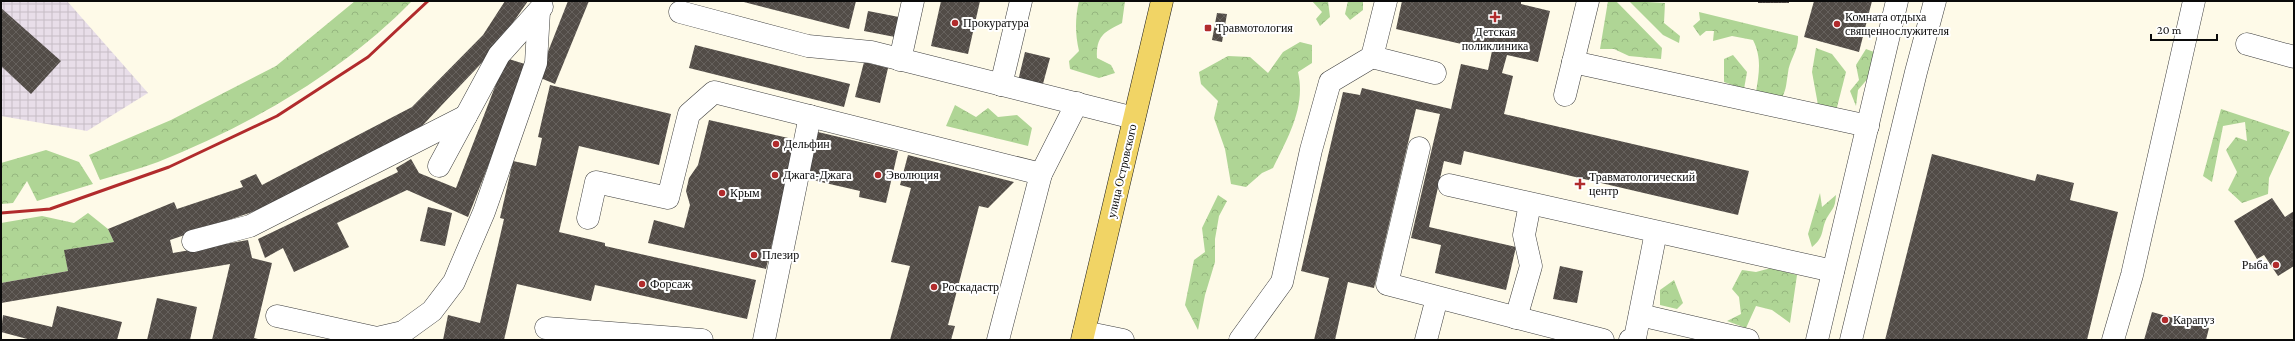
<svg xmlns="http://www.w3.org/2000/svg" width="2295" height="341" font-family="'Crimson Pro',serif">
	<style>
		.industrial { fill: url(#industrial-grid) }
		.forest { fill: url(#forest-crowns) }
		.building { fill: url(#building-cross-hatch) }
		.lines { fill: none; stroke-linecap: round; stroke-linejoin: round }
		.minor-casing { stroke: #3d3d3d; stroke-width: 23 }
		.major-casing { stroke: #1b1b1b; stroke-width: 23 }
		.minor { stroke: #fff; stroke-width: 22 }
		.major { stroke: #f1d465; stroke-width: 22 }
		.rail { stroke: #b12b2c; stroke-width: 3 }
		.poi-dot { fill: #b12b2c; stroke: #fff; stroke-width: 1.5 }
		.labels { text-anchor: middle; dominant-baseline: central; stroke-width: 4; stroke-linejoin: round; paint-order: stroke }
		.poi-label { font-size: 12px; fill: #0a0a0a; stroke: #fff; text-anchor: start }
		.street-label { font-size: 12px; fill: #0a0a0a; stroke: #fff }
	</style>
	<defs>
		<pattern id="industrial-grid" width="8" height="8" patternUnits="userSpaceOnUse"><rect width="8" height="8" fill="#e8dee9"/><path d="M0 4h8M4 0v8" fill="none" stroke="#c6bdc6"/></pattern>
		<pattern id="forest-crowns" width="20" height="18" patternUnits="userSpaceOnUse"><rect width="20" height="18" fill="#afd595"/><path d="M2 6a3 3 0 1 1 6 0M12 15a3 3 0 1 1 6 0" fill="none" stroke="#95b67f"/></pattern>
		<pattern id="building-cross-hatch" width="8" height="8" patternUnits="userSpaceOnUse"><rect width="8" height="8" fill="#524c47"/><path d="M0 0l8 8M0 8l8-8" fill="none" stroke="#66615d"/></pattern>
	</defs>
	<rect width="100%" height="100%" fill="#fefae8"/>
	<!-- industrial -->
	<polygon class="industrial" points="1,1 67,1 148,93 87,131 1,116"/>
	<!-- forest -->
	<g class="forest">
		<path d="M355,1h57c-69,71 -163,125 -254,161 -19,7 -39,12 -58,18l-11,-25 82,-35 105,-54z"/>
		<path d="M1079,1h46l-3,22c-18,9 -26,13 -25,35l14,7 4,8 -16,5 -29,-9 -1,-8 10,-10c-4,-17 -4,-33 0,-50z"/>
		<polygon points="1312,1 1328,1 1330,17 1320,26 1316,19 1322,12"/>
		<polygon points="1348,1 1363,1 1363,10 1350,20 1345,14"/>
		<polygon points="1608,1 1616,1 1662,48 1661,59 1629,56 1614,49 1600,49"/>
		<polygon points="1629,1 1665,3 1664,23 1680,36 1679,43 1663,35"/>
		<path d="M1699,12l99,24c1,14 -9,24 -10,37 -2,11 -1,14 -6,25l-26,-6c3,-19 6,-34 -3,-52l-21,-4 -19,5 1,-10h-8l-6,5 -7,-10 7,-6z"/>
		<path d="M1300,42l12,3v18l-14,9c8,35 -10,65 -25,96l-11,5 -16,14 -15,-3 -6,-35 -11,-31 4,-17 -17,-17 -2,-12 29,-16 22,1 18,16 15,-21z"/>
		<polygon points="1816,48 1832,54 1846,72 1836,111 1818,105 1812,72"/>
		<polygon points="1866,49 1874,52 1870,76 1858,90 1856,106 1850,91 1859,80 1856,65"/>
		<polygon points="1733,55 1747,72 1744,89 1724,82 1724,59"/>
		<polygon points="955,105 976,117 988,108 998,117 1017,115 1032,128 1028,146 946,126"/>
		<polygon points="2221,109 2290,132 2269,178 2268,194 2242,203 2228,190 2237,172 2226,150 2236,137 2247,141 2245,122 2223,126 2212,182 2203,176"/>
		<polygon points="46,150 79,162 93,184 37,201 27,181 13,203 1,204 1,163"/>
		<path d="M1820,193l2,14 14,-12c-1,12 -2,12 -8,21 -8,13 -2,20 -16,31l-4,-13z"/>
		<polygon points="1218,195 1227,201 1219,216 1215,239 1215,262 1205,295 1198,330 1185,305 1194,260 1205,252 1202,228"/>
		<polygon points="88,213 108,229 114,242 65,250 68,271 1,283 1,223 42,216 74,223"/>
		<polygon points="1771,268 1797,275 1790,323 1772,310 1756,306 1746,328 1727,321 1741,314 1739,297 1732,289 1742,270 1756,272"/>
		<polygon points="1674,280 1683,303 1677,309 1660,305 1660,290"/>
	</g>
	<!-- building -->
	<g class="building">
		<polygon points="505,1 528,1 494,50 422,126 261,209 170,240 173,253 248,240 252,258 272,263 254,338 262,340 212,340 230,264 1,303 1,283 68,271 64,250 114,242 108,229 174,202 177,209 243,187 240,181 256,174 262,185 412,107 483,35"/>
		<polygon points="568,1 589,1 555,84 538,77"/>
		<polygon points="740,1 856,1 849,29"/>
		<polygon points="941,1 980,1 968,54 931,46"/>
		<polygon points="1402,1 1521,1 1521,4 1550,11 1538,62 1507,55 1502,73 1513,76 1504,114 1749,171 1738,215 1464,151 1461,165 1444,161 1429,227 1516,247 1506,290 1435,273 1441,245 1411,238 1440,114 1416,109 1374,288 1348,282 1335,340 1314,340 1329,278 1301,271 1343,92 1360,95 1362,88 1451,109 1461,64 1488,70 1492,51 1396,29"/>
		<rect x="1758" y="1" width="31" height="2"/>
		<polygon points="1814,1 1872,1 1859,52 1804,37"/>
		<polygon points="1,8 61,61 31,94 1,66"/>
		<polygon points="868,11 899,17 895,37 864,31"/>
		<polygon points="1217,13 1227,14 1222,42 1212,40"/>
		<polygon points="695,45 850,84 844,107 689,68"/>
		<polygon points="1025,52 1050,58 1041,91 1017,85"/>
		<polygon points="506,58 528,65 468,217 407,190 337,223 349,247 294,272 283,248 265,258 258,239 398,172 396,168 411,159 419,173 456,188"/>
		<polygon points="864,62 888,68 880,103 855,97"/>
		<polygon points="550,85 671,114 659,165 579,146 559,232 605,243 605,246 756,280 747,319 595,285 591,301 517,284 504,340 443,340 448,315 480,323 504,219 500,218 513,161 536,166 542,138 538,137"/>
		<polygon points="709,120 797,140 766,269 648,243 654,220 684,228 690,205 686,191 689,178 698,165"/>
		<polygon points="818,132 898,151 886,203 859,197 860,191 808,179"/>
		<polygon points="1932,154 2035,181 2037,174 2074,183 2070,200 2118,212 2087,340 1885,340"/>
		<polygon points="908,155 1014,182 988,208 979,206 948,325 955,326 951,340 890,340 910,266 891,262 911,188 900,185"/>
		<polygon points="2272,198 2285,217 2294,211 2294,266 2278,276 2264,255 2257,259 2234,221"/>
		<polygon points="428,207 452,213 445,246 420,241"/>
		<polygon points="1560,266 1583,271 1577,303 1553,299"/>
		<polygon points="157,298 197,307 190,340 147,340"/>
		<polygon points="57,306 122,322 117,340 31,340 1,332 3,315 52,327"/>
		<polygon points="2152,312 2209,328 2206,340 2144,340"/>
	</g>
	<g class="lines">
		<defs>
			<g id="minor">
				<polyline points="1386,1 1372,57 1435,73"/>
				<polyline points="680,12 808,46 871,52 1134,118"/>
				<polyline points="2247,44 2294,57"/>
				<polyline points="900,60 913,1"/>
				<polyline points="1573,62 1868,126"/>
				<polyline points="1001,85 1021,1"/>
				<polyline points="1565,95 1588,1"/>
				<polyline points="1419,148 1387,284 1603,340"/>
				<polyline points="439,166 499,55 542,7"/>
				<polyline points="1449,185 1833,271"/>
				<polyline points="588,218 596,182 668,198 689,114 714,92 1041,174"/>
				<polyline points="193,241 250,226 466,116"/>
				<polyline points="1640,315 1748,340"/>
				<polyline points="277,316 377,338 403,332 432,311 454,282 484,212 536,63 539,11"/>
				<polyline points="1516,318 1531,266 1524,235 1530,204"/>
				<polyline points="546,328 702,340"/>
				<polyline points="1084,332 1123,340"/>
				<polyline points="764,340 810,116"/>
				<polyline points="998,340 1041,174 1077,103"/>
				<polyline points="1240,340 1282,282 1311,150 1330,82 1372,57"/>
				<polyline points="1426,340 1437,298"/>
				<polyline points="1630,340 1635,338 1656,232"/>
				<polyline points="1817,340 1897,1"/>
				<polyline points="1851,340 1916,72 1935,1"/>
				<polyline points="2113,340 2132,275 2194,1"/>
			</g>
			<polyline id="major" points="1082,340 1162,1"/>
		</defs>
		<!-- minor casing -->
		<use href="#minor" class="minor-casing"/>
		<!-- major casing -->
		<use href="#major" class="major-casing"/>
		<!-- minor -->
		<use href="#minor" class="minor"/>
		<!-- major -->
		<use href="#major" class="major"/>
		<!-- rail -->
		<polyline class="rail" points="1,213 50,209 169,167 277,116 368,57 428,1"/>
	</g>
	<!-- markers -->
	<g class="poi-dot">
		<path d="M1493 11h4v4h4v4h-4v4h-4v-4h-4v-4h4z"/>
		<circle cx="955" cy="23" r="4"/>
		<circle cx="1837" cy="24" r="4"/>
		<rect x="1204" y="24" width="8" height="8" rx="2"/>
		<circle cx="776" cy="144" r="4"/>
		<circle cx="775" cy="175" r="4"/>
		<circle cx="878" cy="175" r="4"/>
		<path d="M1578 178h4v4h4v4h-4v4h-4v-4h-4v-4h4z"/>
		<circle cx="722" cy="193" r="4"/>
		<circle cx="754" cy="255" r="4"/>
		<circle cx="2276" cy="265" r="4"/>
		<circle cx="642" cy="284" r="4"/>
		<circle cx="934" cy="287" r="4"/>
		<circle cx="2165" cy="320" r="4"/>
	</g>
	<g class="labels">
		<!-- poi labels -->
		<g class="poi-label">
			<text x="1845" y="17">Комната отдыха<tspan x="1845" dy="14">священнослужителя</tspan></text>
			<text x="963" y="23">Прокуратура</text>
			<text x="1216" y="28">Травмотология</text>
			<text x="1495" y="32" text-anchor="middle">Детская<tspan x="1495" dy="14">поликлиника</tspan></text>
			<text x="784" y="144">Дельфин</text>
			<text x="783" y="175">Джага-Джага</text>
			<text x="886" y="175">Эволюция</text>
			<text x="1589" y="177">Травматологический<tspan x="1589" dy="14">центр</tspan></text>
			<text x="730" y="193">Крым</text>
			<text x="762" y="255">Плезир</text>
			<text x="2268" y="265" text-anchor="end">Рыба</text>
			<text x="650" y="284">Форсаж</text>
			<text x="942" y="287">Роскадастр</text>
			<text x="2173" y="320">Карапуз</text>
		</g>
		<!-- street labels -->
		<g class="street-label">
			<text transform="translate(1122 171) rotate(-77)">улица Островского</text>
		</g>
	</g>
	<!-- border -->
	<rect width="2295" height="341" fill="none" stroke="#0a0a0a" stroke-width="4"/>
	<!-- scale -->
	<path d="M2151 34v6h66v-6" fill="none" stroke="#0a0a0a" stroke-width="2"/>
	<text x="2157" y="34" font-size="12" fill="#0a0a0a" stroke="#ffffff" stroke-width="3" paint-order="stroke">20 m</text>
</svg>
